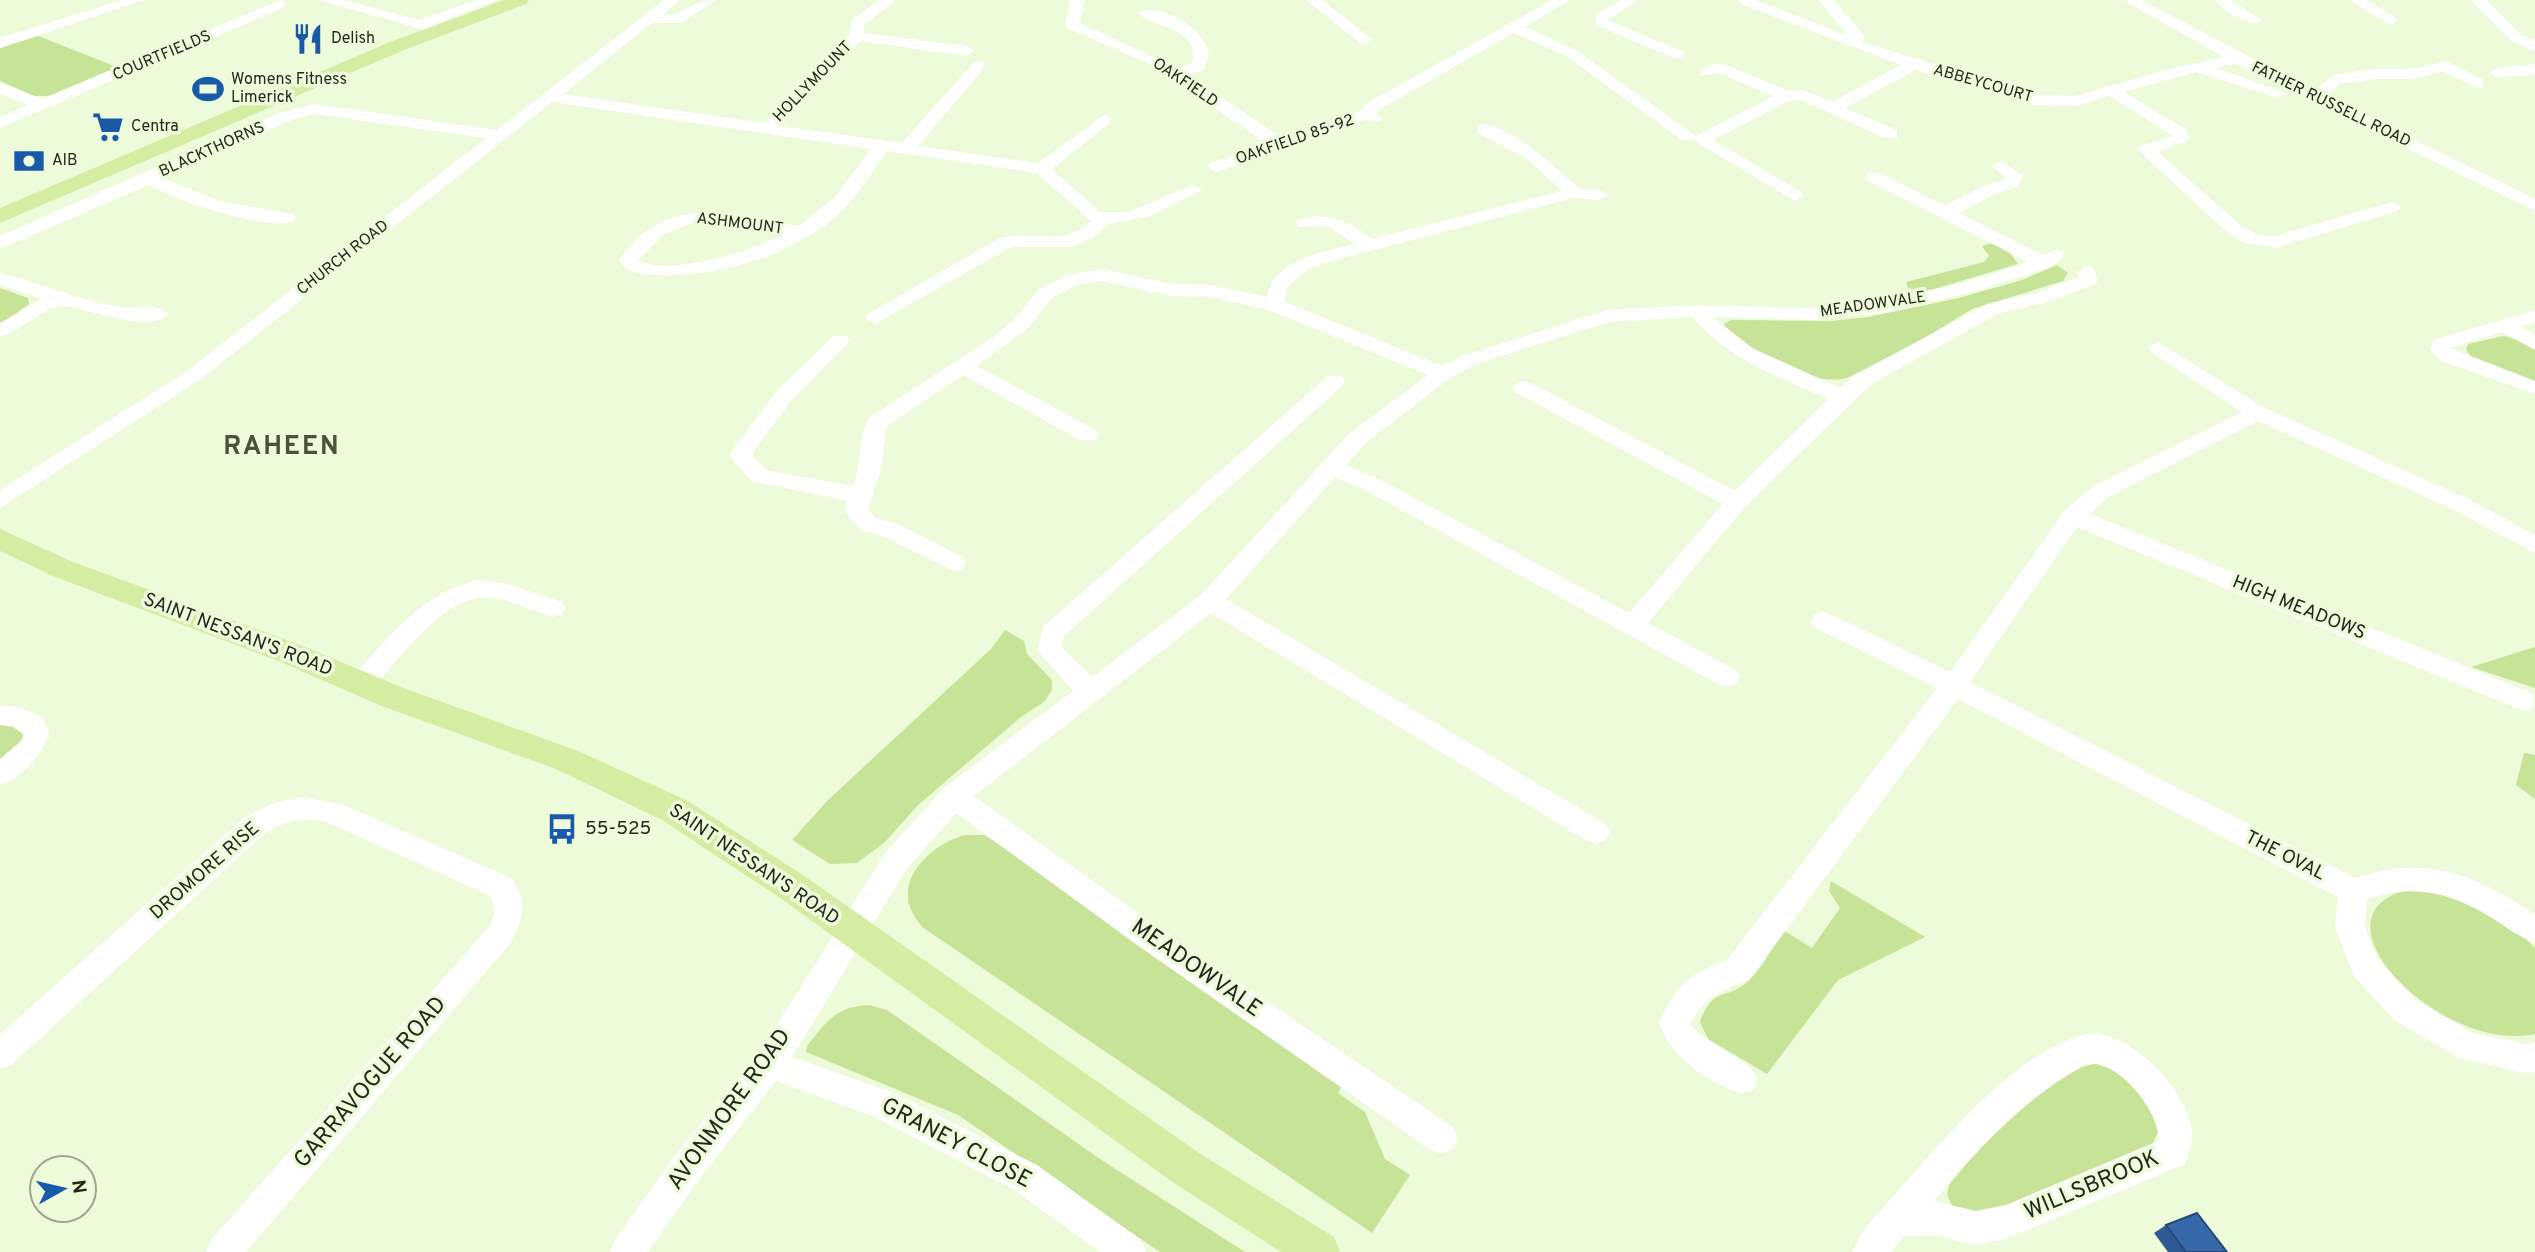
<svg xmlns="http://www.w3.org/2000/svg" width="2535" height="1252" font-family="Overpass,sans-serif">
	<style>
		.green { fill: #c7e397 }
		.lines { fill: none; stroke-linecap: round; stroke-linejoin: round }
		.minor { fill: #fff; fill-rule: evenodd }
		.major { fill: #d4eda3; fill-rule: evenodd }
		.wall { fill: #2f5992 }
		.building { fill: #3768aa; stroke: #264977; stroke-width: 2 }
		.labels { text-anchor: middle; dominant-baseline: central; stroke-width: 7; stroke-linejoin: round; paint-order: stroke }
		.far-poi-label { font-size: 16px; fill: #23281c; stroke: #eefbda; text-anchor: start }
		.far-street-label { font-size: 16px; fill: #23281c; stroke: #eefbda }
		.street-label { font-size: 19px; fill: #23281c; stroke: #eefbda }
		.poi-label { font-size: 19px; fill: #23281c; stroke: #eefbda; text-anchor: start }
		.near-street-label { font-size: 23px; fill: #23281c; stroke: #eefbda }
		.district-label { font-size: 26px; font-weight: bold; letter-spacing: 2px; fill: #495338; stroke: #eefbda }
	</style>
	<rect width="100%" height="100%" fill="#eefbda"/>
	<!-- green -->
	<g class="green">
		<polygon points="38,36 117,67 49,96 34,96 0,81 0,48"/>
		<polygon points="1992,243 2010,253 2018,264 1924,292 1908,288 1906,282 1984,262 1989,256 1982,246"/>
		<path d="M2057,265l11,8 -5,8 -91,28 -54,33 -71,36c-40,9 -83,-24 -117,-41l-6,-13 7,-4 99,1 38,-4 91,-19 63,-18z"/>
		<polygon points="0,288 28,298 29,304 0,325"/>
		<polygon points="2504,336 2518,340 2535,350 2535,382 2470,356 2466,349 2468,344"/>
		<polygon points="1005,630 1024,641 1027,654 1052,680 1052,690 1044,702 1021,717 918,805 884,843 857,863 830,864 792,840 828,800 991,649"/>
		<polygon points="2535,647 2535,688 2471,667"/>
		<polygon points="0,723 10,725 23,734 23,743 0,766"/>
		<polygon points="2524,753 2535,755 2535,799 2516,785"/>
		<path d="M966,835h18l10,6 349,243 -5,9 27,19 20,47 25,16 -38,58 -450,-306c-4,-6 -10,-13 -12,-20 -12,-33 27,-66 56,-72z"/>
		<path d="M1831,881l94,56 -87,43 -71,94 -59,-35 -8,-17c14,-38 26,-20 48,-41 16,-14 24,-34 35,-51l29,18 28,-40 -11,-17z"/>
		<path d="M2411,889l41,5 64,35 19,19v86c-94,21 -235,-121 -124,-145z"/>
		<path d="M869,1005l18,5 216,151 142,91h-85l-202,-137 -152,-63 1,-6c20,-24 27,-39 62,-41z"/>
		<path d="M2100,1062c41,18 48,28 58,70l-5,11 -162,69 -30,-1 -9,-5 -5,-11 2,-10 47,-60 72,-54z"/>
	</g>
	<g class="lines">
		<!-- minor -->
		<g class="minor">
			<polygon points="122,0 144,0 0,48 0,38"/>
			<polygon points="281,0 287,4 285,7 0,128 0,117 28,105 0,94 0,83 42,99"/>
			<polygon points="319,0 343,0 419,20 477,0 498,0 435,24 446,30 439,34"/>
			<path d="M664,0h16l-17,15c22,1 27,-15 53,-15l-34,23h-30l-89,71 201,29 85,-88 3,-15 28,-20h16l-32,25v8l102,13 8,5 -8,5 -105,-15 -81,85 122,17 72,-81h10v6l-66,78 120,17 66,-48 6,2v6l-58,46 48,43h29l64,-27 9,5 -51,26 -43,8 -12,12 -23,11h-62l-136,77 -10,-6 3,-4 132,-76c36,-9 60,11 91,-17l-54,-48 -150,-22c-17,23 -32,50 -54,68 -48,39 -115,58 -177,56 -15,-1 -29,-1 -37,-15 48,-68 110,-46 180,-34l35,-28 37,-49 -319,-47 -351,277 -201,129v-18l187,-119 299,-233 -172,-24 -23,6 -128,58 57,23 73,13 3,4 -3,4c-32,8 -115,-21 -144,-37l-149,64v-13l279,-123 35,-9 183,26zM697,221l86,13c-31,17 -113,43 -145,26l26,-26z"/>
			<path d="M1070,0h14l-4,23 99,46 13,-6c10,-34 -37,-35 -53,-49l2,-3c25,-6 62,18 68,42l-5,16 -15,7 93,62 81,-28 1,-5 188,-105h18l-45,27 51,23 120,86 77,-40 -54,-23 -19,3v-6l14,-6h10l64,27 15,-1 29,12 69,-37 -160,-61 -2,-4h17l92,36 -29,-36h15l31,37 -3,5 171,53 42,1 94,-27 55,-12 -101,-57h18l173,90 21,-15 38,-6h41l31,-8 38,19v6l-6,2 -34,-17 -29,8h-41l-33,5 -13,13 208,102v12l-299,-147 -20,4 70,25 -8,5 -82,-26 -72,20 61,37 6,10 -33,13 82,73 16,9 18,2 118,-34 9,5 -3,4 -123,37 -30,-5 -17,-10 -90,-83 2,-4 33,-10 -64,-40 -33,10 -44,-1 -116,-35 -71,38 52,22v8h-12l-84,-38 -12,1 -76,39 88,52 3,4 -9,5 -102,-61h-11l-116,-84 -52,-23 -139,79 7,6 -2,3 -14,-1 -150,52 -9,-5 3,-4 57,-19 -95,-66 -27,-16 -78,-34 -2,-3z"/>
			<polygon points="1306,0 1322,0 1372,39 1364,44 1359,42"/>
			<polygon points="1621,0 1638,0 1608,20 1684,52 1684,58 1674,58 1596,25 1596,15"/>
			<path d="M2216,0h15l30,20 -7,4c-14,-4 -30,-12 -38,-24z"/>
			<polygon points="2350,0 2367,0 2398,20 2391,24 2386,23"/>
			<polygon points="2471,0 2486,0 2520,34 2535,40 2535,51 2510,40"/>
			<polygon points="2535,64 2535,74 2498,78 2490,73 2498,68"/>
			<path d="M1484,124c38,9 64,39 93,62 9,7 22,0 31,9l-9,5 -25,-2 -246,64 -21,8 -20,17 -2,15 157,64 20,-10 145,-46 90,-5 114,3 72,-7 79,-18 66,-21 -160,-81 -3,-4 3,-4h12l65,33 40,-21 19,-5 1,-3 -13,-11 9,-5 22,14 -5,12 -21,6 -38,20 84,42 12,-5 7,2 2,4 -13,11 -78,25 -90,21 -72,7 -98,-3 39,31 88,40 17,-14 130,-70 49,-11 43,-16 -2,-5 9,-6 7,2 5,12 -2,4 -48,18 -48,11 -129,71 -126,123 -97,116 88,47 4,7 -4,7 -9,3 -9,-3 -355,-195 -28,-12 -109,122 380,225 4,8 -4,8 -10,4 -10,-4 -375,-227 -237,183 186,133 293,198 4,11 -4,11 -12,5 -12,-5 -289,-202 -184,-134 -50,57 -114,187 102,36 143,72 104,75 5,12h-46l-87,-63 -138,-72 -99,-36 -73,93 -55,78h-38l5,-12 64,-90 80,-97 127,-201 58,-64 129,-97 -36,-41 7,-24 284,-250h14l3,5 -3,5 -278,250 -2,12 30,29 109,-82 149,-162 78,-58 -159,-65 -59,-13 -39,-1 -69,-15 -23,3 -27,14 -24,30 -51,38 119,64 3,5 -3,5h-16l-117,-65 -76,51 -6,43 -13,41 8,8 24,7 62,32 4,6 -4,6 -8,2 -70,-34 -24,-7 -15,-18 2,-11 -96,-20 -22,-26 48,-64 56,-55h14l3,4 -3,4 -56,57 -39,53 14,16 87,16c9,-22 4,-48 17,-69l122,-79 22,-18 24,-30 29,-15 35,-6 69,15 39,1 57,12c6,-38 56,-45 88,-53l-27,-18 -29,1 -3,-4 3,-4c30,-7 49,1 73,20l190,-48 -35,-32 -49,-26v-8zM1692,317c36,42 87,60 136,82l-93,92 -206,-109 -7,-1 -10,6 3,5 208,112 -94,109 -250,-134 -33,-14 20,-22 84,-65 26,-14 133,-42z"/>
			<path d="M0,273c41,10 79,28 121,34 13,2 39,-4 47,7 -16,21 -83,-7 -105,-8 -15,-2 -46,27 -63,31v-14l42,-24 -42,-14z"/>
			<polygon points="2535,310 2535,322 2521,326 2535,335 2535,350 2502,332 2450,348 2535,381 2535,394 2441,361 2430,350 2434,340"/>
			<path d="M2159,343l106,65 201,90 69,37v18l-85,-45 -192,-87 -150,76 -18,17 444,180v14l-9,3 -9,-3 -439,-181 -107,155 385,196c72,-24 119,-4 180,36v29c-16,-6 -29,-16 -43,-25 -40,-25 -79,-35 -125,-19l-2,28 12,31 39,42 59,34 53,10 7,-2v30l-7,2 -69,-16 -65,-38 -40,-44 -19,-49 3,-30 -380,-198 -209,281c-28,10 -44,18 -59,44 18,24 58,32 68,55l-5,11 -11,4c-37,-14 -68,-33 -83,-71 17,-39 30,-48 68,-63l210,-272 -123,-61 -3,-6 3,-6 9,-3 9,3 118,57 115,-162 27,-23 150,-75 -90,-59 -3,-4 3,-4z"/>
			<path d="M479,580l28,4 55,18 3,6 -3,6 -9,3c-24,-7 -47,-21 -73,-19 -39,2 -84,65 -109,92l-9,3 -9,-3 -4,-7 4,-7c37,-39 70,-85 126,-96z"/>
			<path d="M0,705l19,2 23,10 8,18c-11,21 -26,42 -50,50v-26l20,-17 4,-7 -9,-8 -15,-2z"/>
			<path d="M300,797l41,7 170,74c18,24 12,43 -2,67l-263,307h-40l5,-12 278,-313 6,-15 -4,-16 -165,-74c-24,-6 -42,-1 -62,12l-253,231 -11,4v-35l244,-216 28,-14z"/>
			<path d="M2091,1033c42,1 96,57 101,98 1,12 -3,22 -7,33l-179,75 -30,6 -42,-10 -30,1 -13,16h-39c9,-23 29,-41 45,-60 47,-53 121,-144 194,-159zM2087,1064c32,-5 73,48 72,77l-153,64 -30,6 -42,-10c45,-53 91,-104 153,-137z"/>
		</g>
		<!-- major -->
		<g class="major">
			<polygon points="504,0 529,0 526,4 404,50 0,223 0,208 390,42"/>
			<polygon points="0,529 73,562 303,646 401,687 578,751 686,800 803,875 1199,1153 1334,1237 1340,1252 1281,1252 1171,1181 779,897 662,820 556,769 379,705 281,662 53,576 0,551"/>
		</g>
	</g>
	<!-- wall -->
	<polygon class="wall" points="2166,1225 2227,1252 2168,1252 2154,1233"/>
	<!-- building -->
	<polygon class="building" points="2197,1213 2227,1252 2186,1252 2166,1225"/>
	<!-- icons -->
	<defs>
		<symbol id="restaurant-bare" viewBox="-9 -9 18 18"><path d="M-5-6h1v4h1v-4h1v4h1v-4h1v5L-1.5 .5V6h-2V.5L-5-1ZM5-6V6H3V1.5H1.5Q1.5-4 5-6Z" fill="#1959a9" stroke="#eefbda" stroke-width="2.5" paint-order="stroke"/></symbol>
		<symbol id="stadium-bare" viewBox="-9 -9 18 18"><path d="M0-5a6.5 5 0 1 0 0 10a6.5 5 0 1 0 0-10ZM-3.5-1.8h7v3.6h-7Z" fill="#1959a9" stroke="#eefbda" stroke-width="2.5" paint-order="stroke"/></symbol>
		<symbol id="supermarket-bare" viewBox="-9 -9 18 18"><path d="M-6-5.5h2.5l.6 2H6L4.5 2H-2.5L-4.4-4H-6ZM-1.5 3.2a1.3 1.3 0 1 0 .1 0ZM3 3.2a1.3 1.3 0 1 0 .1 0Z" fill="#1959a9" stroke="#eefbda" stroke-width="2.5" paint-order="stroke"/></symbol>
		<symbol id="bank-bare" viewBox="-9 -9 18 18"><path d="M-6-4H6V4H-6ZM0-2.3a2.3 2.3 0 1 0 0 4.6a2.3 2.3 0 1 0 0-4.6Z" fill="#1959a9" stroke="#eefbda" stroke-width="2.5" paint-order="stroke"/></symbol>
		<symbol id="bus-bare" viewBox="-9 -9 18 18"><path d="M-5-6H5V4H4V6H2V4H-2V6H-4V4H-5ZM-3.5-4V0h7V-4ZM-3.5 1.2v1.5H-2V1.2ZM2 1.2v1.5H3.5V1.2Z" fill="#1959a9" stroke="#eefbda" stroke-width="2.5" paint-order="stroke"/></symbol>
	</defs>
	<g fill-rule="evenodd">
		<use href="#restaurant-bare" x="286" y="17" width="44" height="44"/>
		<use href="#stadium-bare" x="186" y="67" width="44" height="44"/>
		<use href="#supermarket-bare" x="86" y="105" width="44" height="44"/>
		<use href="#bank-bare" x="7" y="139" width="44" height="44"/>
		<use href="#bus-bare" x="540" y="807" width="44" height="44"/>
	</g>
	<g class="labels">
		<!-- far-poi labels -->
		<g class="far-poi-label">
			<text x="331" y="39">Delish</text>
			<text x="231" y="80">Womens Fitness<tspan x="231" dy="18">Limerick</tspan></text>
			<text x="131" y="127">Centra</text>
			<text x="52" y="161">AIB</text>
		</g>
		<!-- far-street labels -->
		<g class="far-street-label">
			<text transform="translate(162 56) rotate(-23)">COURTFIELDS</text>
			<text transform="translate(813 82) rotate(-46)">HOLLYMOUNT</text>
			<text transform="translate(1185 83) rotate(34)">OAKFIELD</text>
			<text transform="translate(1983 84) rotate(16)">ABBEYCOURT</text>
			<text transform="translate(2331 105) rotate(26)">FATHER RUSSELL ROAD</text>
			<text transform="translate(1295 140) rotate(-19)">OAKFIELD 85-92</text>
			<text transform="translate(212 150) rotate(-24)">BLACKTHORNS</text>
			<text transform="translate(740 224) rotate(7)">ASHMOUNT</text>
			<text transform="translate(343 258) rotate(-38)">CHURCH ROAD</text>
			<text transform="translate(1873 305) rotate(-8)">MEADOWVALE</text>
		</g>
		<!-- street labels -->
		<g class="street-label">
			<text transform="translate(2299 608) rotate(22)">HIGH MEADOWS</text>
			<text transform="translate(238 635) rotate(21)">SAINT NESSAN'S ROAD</text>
			<text transform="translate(2285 856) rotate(27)">THE OVAL</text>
			<text transform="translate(754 865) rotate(34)">SAINT NESSAN'S ROAD</text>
			<text transform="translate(205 871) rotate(-41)">DROMORE RISE</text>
		</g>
		<!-- poi labels -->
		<g class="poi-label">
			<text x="585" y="829">55-525</text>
		</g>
		<!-- near-street labels -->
		<g class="near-street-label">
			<text transform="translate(1196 969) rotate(35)">MEADOWVALE</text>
			<text transform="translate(371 1083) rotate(-49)">GARRAVOGUE ROAD</text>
			<text transform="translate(730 1110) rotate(-54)">AVONMORE ROAD</text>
			<text transform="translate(956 1144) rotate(28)">GRANEY CLOSE</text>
			<text transform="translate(2092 1186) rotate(-23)">WILLSBROOK</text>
		</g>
		<!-- district labels -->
		<g class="district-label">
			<text x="282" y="447">RAHEEN</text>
		</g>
	</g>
	<!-- north arrow -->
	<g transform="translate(63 1189) rotate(82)"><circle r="33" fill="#eefbda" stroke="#9da78e" stroke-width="2"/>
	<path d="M0-5L12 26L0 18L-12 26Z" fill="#1959a9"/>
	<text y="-10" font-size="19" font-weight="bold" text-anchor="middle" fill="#23281c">N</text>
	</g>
</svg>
